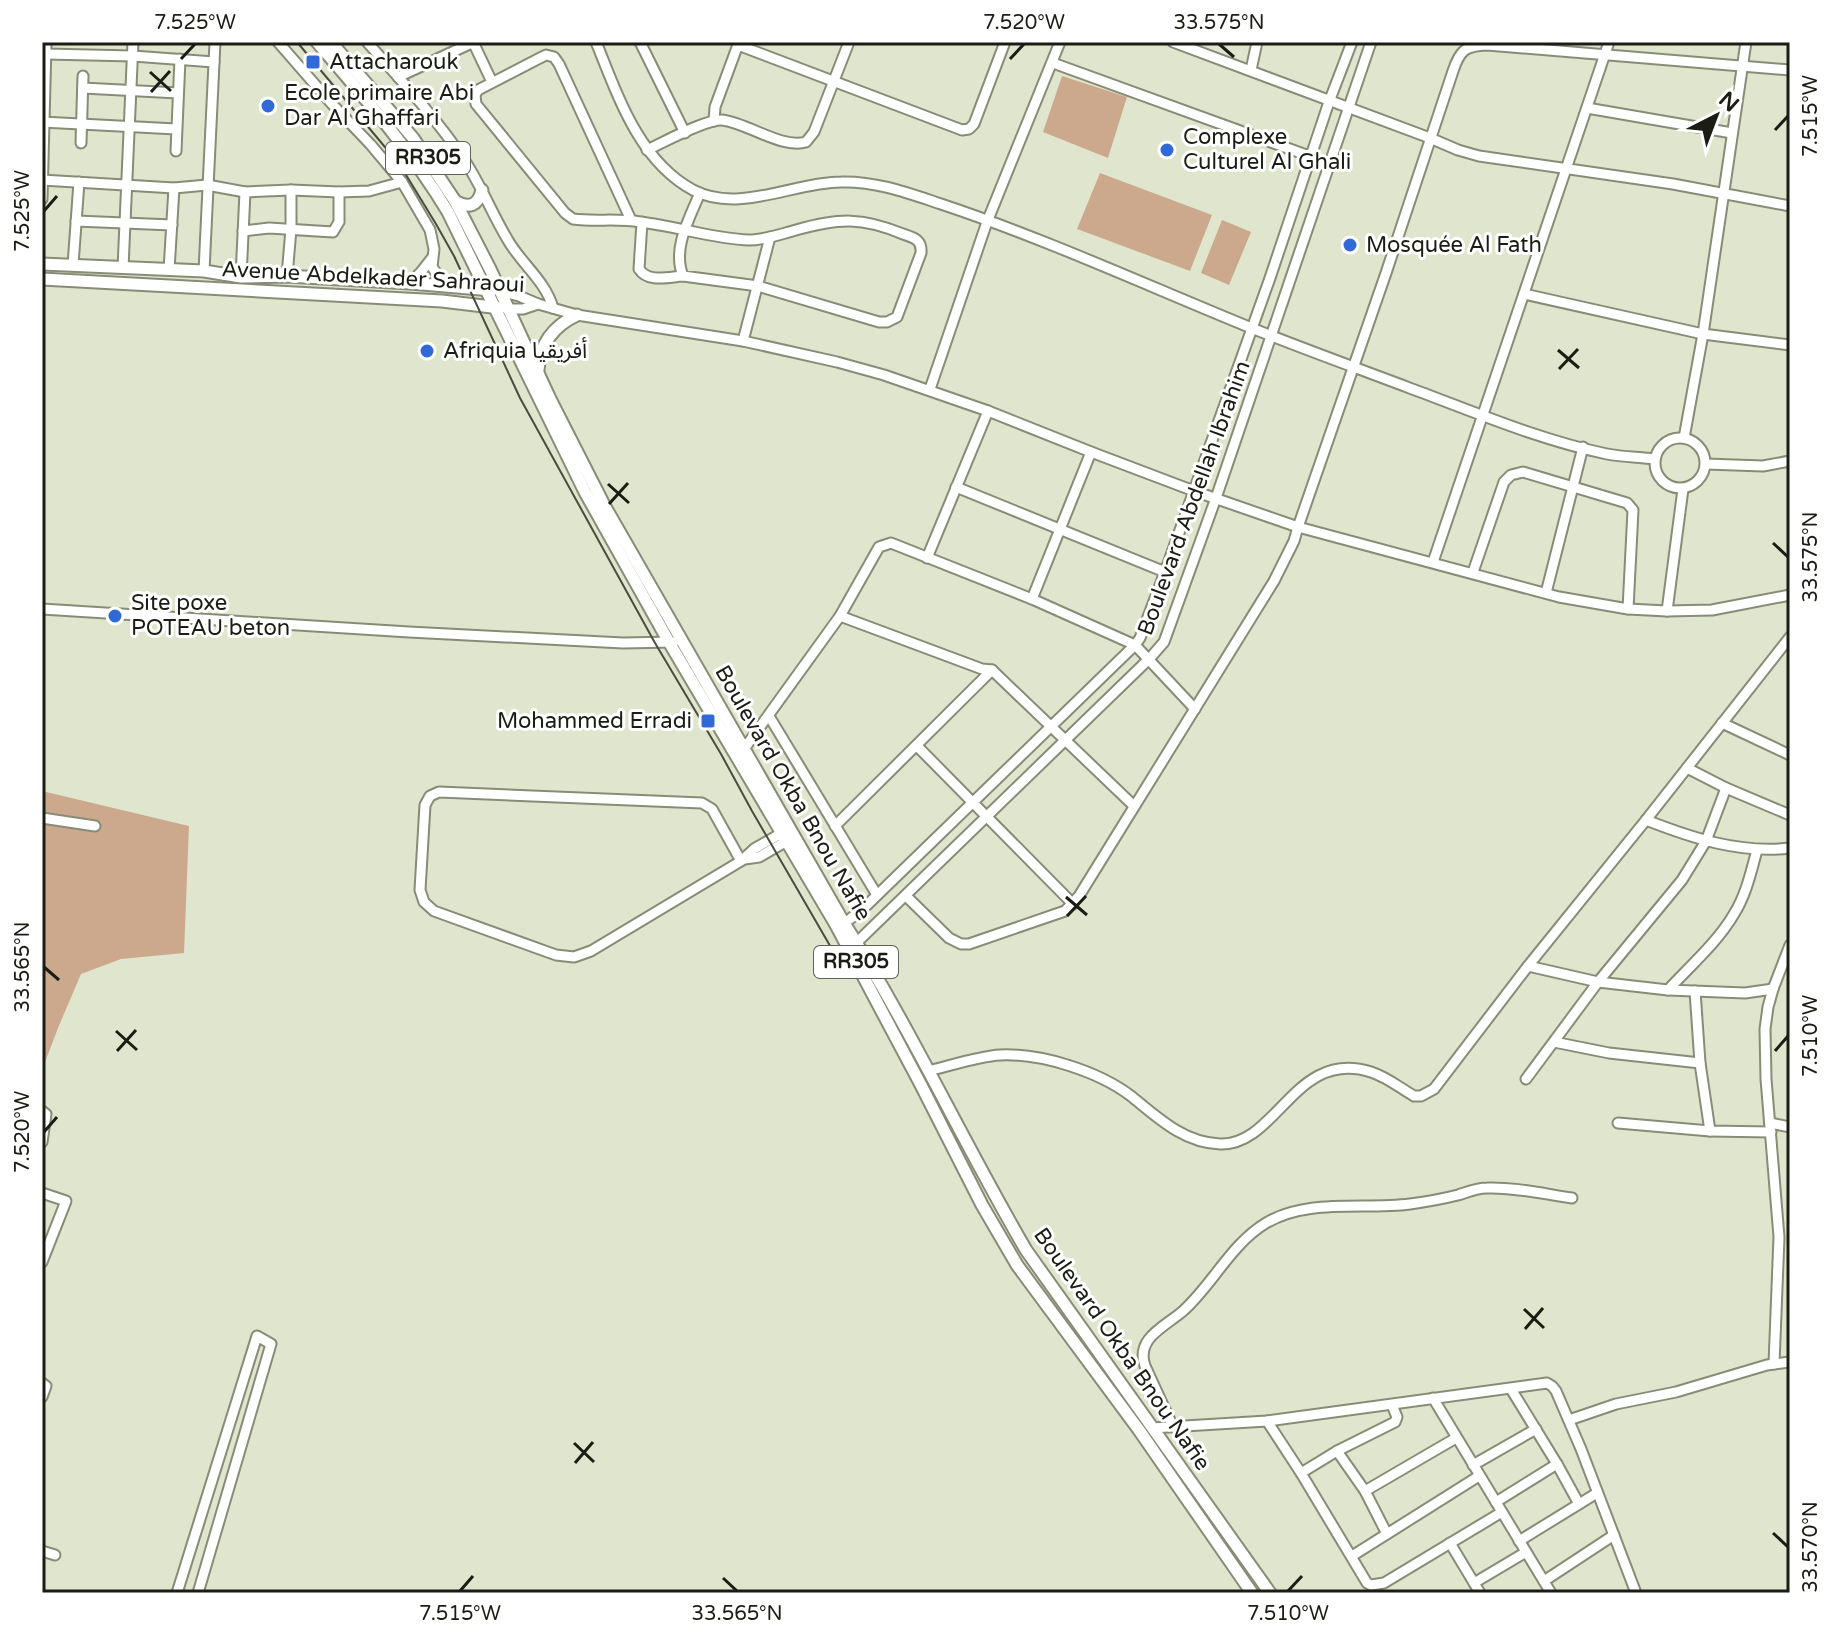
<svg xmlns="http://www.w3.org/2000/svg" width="1832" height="1635" font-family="'Varela Round','Noto Sans Arabic',sans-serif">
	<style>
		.green { fill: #cca98d }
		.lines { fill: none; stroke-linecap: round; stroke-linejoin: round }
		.minor-casing { stroke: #878c76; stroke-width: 13 }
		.major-casing { stroke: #878c76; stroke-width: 15 }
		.minor { stroke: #fff; stroke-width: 9 }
		.major { stroke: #fff; stroke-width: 11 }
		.tram { stroke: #494c3f; stroke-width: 2 }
		.ticks { fill: none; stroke: #1b1d14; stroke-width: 3 }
		.poi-dot { fill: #316ad8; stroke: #fff; stroke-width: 3 }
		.labels { text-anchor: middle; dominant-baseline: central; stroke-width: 6; stroke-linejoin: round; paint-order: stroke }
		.shield { fill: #fff; stroke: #5f615a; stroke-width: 2 }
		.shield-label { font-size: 20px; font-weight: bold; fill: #1b1d14 }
		.poi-label { font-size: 22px; fill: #1b1d14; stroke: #fff; text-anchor: start }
		.street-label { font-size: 22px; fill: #1b1d14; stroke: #fff }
		.neatline { fill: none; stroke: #1b1d14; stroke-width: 3 }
		.ticks-label { font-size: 20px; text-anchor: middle; fill: #1b1d14 }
	</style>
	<rect width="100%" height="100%" fill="#e0e6ce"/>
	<!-- green -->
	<g class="green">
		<polygon points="1062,76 1127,97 1108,158 1043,132"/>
		<polygon points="1100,173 1212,215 1190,271 1077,229"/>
		<polygon points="1222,220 1251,232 1229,285 1201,273"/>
		<polygon points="42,791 189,826 184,953 121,959 81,974 58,1028 42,1070"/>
	</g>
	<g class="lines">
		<defs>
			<g id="minor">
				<polyline points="278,42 332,104 371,145 402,182 430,230 434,249 432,267 445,285"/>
				<path d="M367,42c34,38 70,77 98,119 17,26 28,55 44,81 14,23 37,40 44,66"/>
				<polyline points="473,42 492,82"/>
				<path d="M596,42c22,54 43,119 97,148 46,24 101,-8 148,-8 35,-1 67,11 100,22 105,35 205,81 308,123 52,21 105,40 158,60 65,24 132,53 200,67 16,3 32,3 48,5"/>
				<polyline points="640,42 685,133"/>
				<polyline points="1173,42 1430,138 1458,150 1479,156 1673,184 1790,206"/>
				<polyline points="738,45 962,130 969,129 974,124 1005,42"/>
				<polyline points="46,54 133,56 214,62"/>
				<polyline points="1053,63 1312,157"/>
				<polyline points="1251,70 1257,42"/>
				<polyline points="398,77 474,42"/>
				<polyline points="83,88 178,93"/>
				<polyline points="1587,108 1732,133"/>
				<polyline points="714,121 715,107 739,42"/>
				<polyline points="42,122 176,129"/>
				<polyline points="81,143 83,76"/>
				<path d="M647,150c17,-8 59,-31 75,-30 26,3 59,29 84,22l8,-10 35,-90"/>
				<polyline points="176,151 180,59"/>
				<polyline points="42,180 174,188 207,185 245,192 291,190 339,192 369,191 402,182"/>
				<polyline points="42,199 46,45"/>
				<path d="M631,220l-72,-156 -5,-7 -8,-2 -8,4 -60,31 -3,5 1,9 89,109 8,6c22,3 45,-1 67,3 36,4 74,17 109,18 16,0 32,-6 47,-10 43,-12 66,-13 107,4 12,4 19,6 18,19l-24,64 -10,5h-8l-121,-36 -75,-10c-11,-27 6,-57 17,-83"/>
				<polyline points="76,221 172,225"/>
				<path d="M642,222l-3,47c9,14 29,8 44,7"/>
				<polyline points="243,231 269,228 333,232 339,222 339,192"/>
				<polyline points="73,265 79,182"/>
				<polyline points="123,268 133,42"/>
				<polyline points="169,270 174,188"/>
				<polyline points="204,271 215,42"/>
				<polyline points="287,276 291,229 291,190"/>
				<polyline points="241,277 245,192"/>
				<polyline points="410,283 421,272 432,258"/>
				<polyline points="499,291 519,296 538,304 577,315 743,341 837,362 884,375 988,411 1091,452 1194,491 1298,527 1559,597 1628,609 1667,611 1712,610 1790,595"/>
				<polyline points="1524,294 1703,334 1790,345"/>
				<polyline points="508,309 523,309 538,304"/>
				<polyline points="743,341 770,237"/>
				<polyline points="930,389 987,222 1060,42"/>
				<circle cx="1680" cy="463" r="25"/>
				<polyline points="1684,438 1703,334 1746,42"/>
				<polyline points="1706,464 1763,466 1790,461"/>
				<polyline points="956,487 1165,572"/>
				<polyline points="927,558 988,411"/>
				<polyline points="1433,562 1609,42"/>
				<polyline points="1473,572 1504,482 1511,475 1523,472 1627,503 1633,510 1628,609"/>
				<polyline points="1546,593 1583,447"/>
				<polyline points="1032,599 1091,452"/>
				<polyline points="42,609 409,632 623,643 674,642"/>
				<polyline points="1667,611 1683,489"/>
				<polyline points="840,616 982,669 992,670 1134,806"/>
				<polyline points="769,716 877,895"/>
				<polyline points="1722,723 1790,755"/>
				<polyline points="917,746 1073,904"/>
				<polyline points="744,749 840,616 879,547 891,543 1032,599 1135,645 1195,709"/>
				<polyline points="1687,768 1726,788 1790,815"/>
				<polyline points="42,818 95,826"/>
				<path d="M1646,820c46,18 94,34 144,28"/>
				<polyline points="835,826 992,670"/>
				<polyline points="745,859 759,857 792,838"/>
				<polyline points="741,861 712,809 702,803 439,792 430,796 425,805 420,890 424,902 434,911 556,955 574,957 591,951 741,861 754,849 787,830"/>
				<path d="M906,896l43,42 12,6h8l96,-33 14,-15 195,-315 20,-40 4,-14 88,-254 67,-202c7,-21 12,-25 34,-26l303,25"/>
				<polyline points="840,925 850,919 867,905 1135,645 1140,638 1165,572 1270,278 1329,102 1352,42"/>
				<polyline points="852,947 1150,658 1164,642 1216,498 1371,42"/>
				<polyline points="1528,966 1598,982 1668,990 1745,993 1773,989"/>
				<path d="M1668,990c22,-24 49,-47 66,-76 12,-19 17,-42 23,-64"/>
				<polyline points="1695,991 1700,1063 1710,1131"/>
				<polyline points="1554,1042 1609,1053 1700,1063"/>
				<path d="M928,1071c21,-5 52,-15 72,-16 41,-2 98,16 131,41 27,22 53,47 89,48 57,2 75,-96 151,-72 16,5 29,16 43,24h7l13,-7 94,-123 118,-146 144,-183"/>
				<polyline points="1526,1079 1598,982 1682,880 1706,841 1726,788"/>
				<polyline points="42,1111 46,1114 42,1142"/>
				<polyline points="1618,1123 1710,1131 1771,1132"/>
				<polyline points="1770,1123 1790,1127"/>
				<polyline points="42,1193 66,1201 42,1262"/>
				<polyline points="1774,1364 1779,1237 1766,1079 1765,1029 1768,1007 1773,989 1790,945"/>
				<polyline points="42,1383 46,1386 42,1397"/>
				<polyline points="1511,1389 1557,1464 1579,1504"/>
				<polyline points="1433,1398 1551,1593"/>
				<polyline points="1569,1420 1616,1404 1676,1392 1767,1365 1790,1362"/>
				<polyline points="1267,1421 1301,1473 1367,1583 1371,1585 1384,1583 1502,1512"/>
				<path d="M1173,1427l-28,-61c-10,-28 21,-40 38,-55 30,-27 48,-67 83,-88 42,-25 97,-13 144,-19 15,-2 32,-5 48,-9 10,-3 18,-7 29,-7 28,-1 57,6 85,10"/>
				<polyline points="1152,1428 1267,1421 1547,1383 1552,1386 1556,1391 1581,1449 1636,1593"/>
				<polyline points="1337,1451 1365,1491 1387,1534"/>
				<polyline points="1473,1465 1536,1429"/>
				<polyline points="1301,1473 1337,1451 1395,1422 1397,1417 1392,1405"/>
				<polyline points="1365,1491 1456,1438"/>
				<polyline points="1496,1502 1557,1464"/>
				<polyline points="1519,1541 1597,1493"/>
				<polyline points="1450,1543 1480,1593"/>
				<polyline points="42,1551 55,1555"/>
				<polyline points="1352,1556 1479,1476"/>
				<polyline points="1544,1581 1614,1535"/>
				<polyline points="1474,1583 1526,1552"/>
				<polyline points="177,1593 257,1336 271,1344 198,1593"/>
			</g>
			<g id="major">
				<path d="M317,42c47,55 94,108 131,170l137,280 84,150 167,283 85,160 61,120 35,60 122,165 113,163"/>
				<path d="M331,42l82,96 42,63 35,68 60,130 54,106 240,418c67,106 119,219 182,327l244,343"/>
				<path d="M455,201c14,8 23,5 27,-11"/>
				<polyline points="42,264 204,271 241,277 287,276 410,283 492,290"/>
				<polyline points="42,279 442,301 500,308"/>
				<path d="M538,370c2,-26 15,-44 39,-55"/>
			</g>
		</defs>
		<!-- minor casing -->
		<use href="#minor" class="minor-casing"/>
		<!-- major casing -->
		<use href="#major" class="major-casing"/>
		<!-- minor -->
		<use href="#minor" class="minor"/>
		<!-- major -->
		<use href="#major" class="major"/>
		<!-- tram -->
		<polyline class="tram" points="297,42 400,165 436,224 454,256 520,398 655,643 721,754 752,811 840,963"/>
	</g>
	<!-- ticks -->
	<path class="ticks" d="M1219,44l15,13M181,59l14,-15M1010,59l14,-15M150,72l21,19M151,92l19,-21M1775,130l13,-14M44,211l13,-15M1558,350l21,18M1559,369l19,-20M608,484l21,19M609,504l19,-21M1773,543l15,14M1066,897l21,18M1067,916l19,-20M44,967l15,13M116,1031l21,19M117,1051l19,-21M1775,1051l13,-15M44,1132l13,-15M1524,1309l20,19M1525,1329l18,-21M574,1443l20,19M575,1463l18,-21M1773,1533l15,14M723,1578l14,13M460,1591l13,-15M1288,1591l14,-15"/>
	<!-- markers -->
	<g class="poi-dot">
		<rect x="305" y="54" width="16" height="16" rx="4"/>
		<circle cx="268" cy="106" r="8"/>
		<circle cx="1167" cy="150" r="8"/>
		<circle cx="1350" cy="245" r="8"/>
		<circle cx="427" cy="351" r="8"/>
		<circle cx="115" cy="616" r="8"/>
		<rect x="700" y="713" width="16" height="16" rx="4"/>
	</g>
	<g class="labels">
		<!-- shield labels -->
		<g class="shield">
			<rect x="386" y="142" width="84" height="32" rx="6"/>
			<rect x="814" y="946" width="84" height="32" rx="6"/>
		</g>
		<g class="shield-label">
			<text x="428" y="158">RR305</text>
			<text x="856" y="962">RR305</text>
		</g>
		<!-- poi labels -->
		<g class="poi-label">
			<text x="329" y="62">Attacharouk</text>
			<text x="284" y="93">Ecole primaire Abi<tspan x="284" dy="25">Dar Al Ghaffari</tspan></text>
			<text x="1183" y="137">Complexe<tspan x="1183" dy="25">Culturel Al Ghali</tspan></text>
			<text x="1366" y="245">Mosquée Al Fath</text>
			<text x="443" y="351">Afriquia أفريقيا</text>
			<text x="131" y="603">Site poxe<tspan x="131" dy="25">POTEAU beton</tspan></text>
			<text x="692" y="721" text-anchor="end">Mohammed Erradi</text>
		</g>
		<!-- street labels -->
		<g class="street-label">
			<text transform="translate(373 277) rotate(3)">Avenue Abdelkader Sahraoui</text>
			<text transform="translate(1194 498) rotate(-70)">Boulevard Abdellah Ibrahim</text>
			<text transform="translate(793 793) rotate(60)">Boulevard Okba Bnou Nafie</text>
			<text transform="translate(1122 1349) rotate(55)">Boulevard Okba Bnou Nafie</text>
		</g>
	</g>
	<!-- border -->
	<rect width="1832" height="1635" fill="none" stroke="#ffffff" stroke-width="88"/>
	<!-- north arrow -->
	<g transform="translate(1716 116) rotate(42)" stroke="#ffffff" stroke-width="6" paint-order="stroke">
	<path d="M0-6L14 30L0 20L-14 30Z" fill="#1b1d14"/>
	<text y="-12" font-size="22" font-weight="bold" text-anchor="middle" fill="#1b1d14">N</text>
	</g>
	<rect x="44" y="44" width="1744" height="1547" class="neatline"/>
	<g class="ticks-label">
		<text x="195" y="29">7.525°W</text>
		<text x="1024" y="29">7.520°W</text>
		<text x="1219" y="29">33.575°N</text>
		<text transform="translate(1810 116) rotate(-90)" y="7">7.515°W</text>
		<text transform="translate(22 211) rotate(-90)" y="7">7.525°W</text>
		<text transform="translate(1810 557) rotate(-90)" y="7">33.575°N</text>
		<text transform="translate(22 967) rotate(-90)" y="7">33.565°N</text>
		<text transform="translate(1810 1036) rotate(-90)" y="7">7.510°W</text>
		<text transform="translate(22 1132) rotate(-90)" y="7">7.520°W</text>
		<text transform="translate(1810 1547) rotate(-90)" y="7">33.570°N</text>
		<text x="460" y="1620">7.515°W</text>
		<text x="737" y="1620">33.565°N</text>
		<text x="1288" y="1620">7.510°W</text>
	</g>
</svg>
